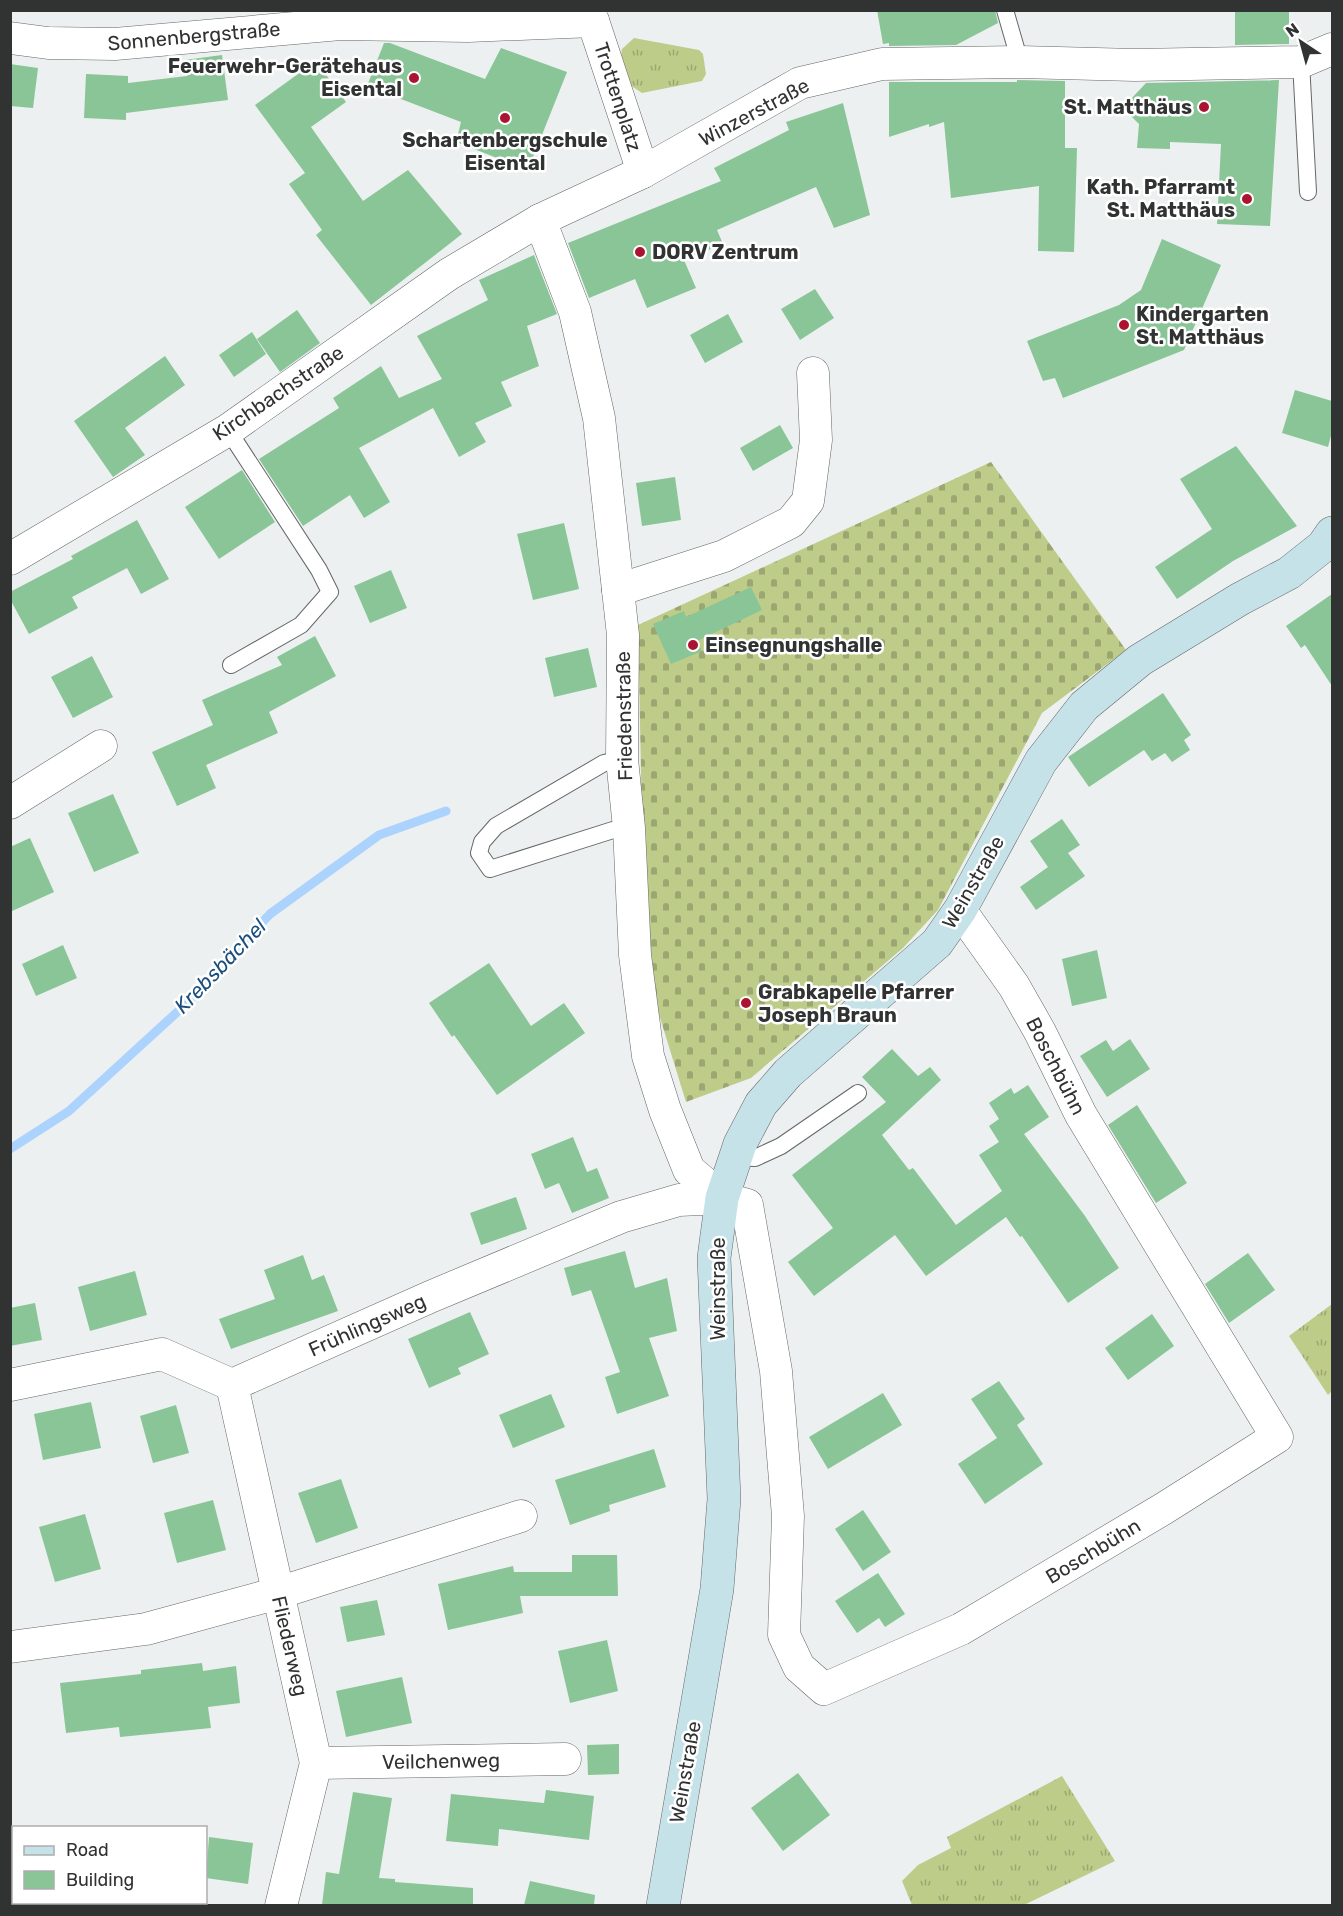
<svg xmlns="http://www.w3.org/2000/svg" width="1343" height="1916" font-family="Rubik,sans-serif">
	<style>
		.grass { fill: url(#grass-tufts) }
		.cemetery { fill: url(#cemetery-stones) }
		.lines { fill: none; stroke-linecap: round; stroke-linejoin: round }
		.stream { stroke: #acd3fd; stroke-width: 9 }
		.building { fill: #89c597 }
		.service-casing { stroke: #646767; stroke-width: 18 }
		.minor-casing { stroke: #646767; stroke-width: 33 }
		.secondary-casing { stroke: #646767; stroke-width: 34 }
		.service { stroke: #fff; stroke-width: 16 }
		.minor { stroke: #fff; stroke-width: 32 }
		.secondary { stroke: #c6e2e9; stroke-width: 33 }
		.poi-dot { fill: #aa1430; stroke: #fff; stroke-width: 2 }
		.labels { text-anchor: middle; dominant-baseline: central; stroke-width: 5; stroke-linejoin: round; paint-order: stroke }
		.street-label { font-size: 20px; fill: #313232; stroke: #fff }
		.poi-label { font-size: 20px; font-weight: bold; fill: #313232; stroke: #fff; text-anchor: start }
		.water-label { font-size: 21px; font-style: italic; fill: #1b4f7e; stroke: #fff }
	</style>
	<defs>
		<pattern id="grass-tufts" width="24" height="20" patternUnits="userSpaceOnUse" patternTransform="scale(1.5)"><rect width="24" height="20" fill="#becc8a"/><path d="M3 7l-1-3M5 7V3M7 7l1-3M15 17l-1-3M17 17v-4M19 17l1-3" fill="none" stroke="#9ba671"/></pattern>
		<pattern id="cemetery-stones" width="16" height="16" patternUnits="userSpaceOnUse" patternTransform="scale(1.5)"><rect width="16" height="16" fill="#becc8a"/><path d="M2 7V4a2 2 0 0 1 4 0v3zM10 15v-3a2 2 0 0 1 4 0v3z" fill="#9ba671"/></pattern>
	</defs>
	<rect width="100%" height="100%" fill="#edf0f0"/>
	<!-- grass -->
	<g class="grass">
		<polygon points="634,38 699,50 703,54 706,74 702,81 642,93 627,83 619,69 622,49"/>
		<polygon points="1332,1304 1332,1391 1328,1395 1289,1336"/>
		<polygon points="1062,1776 1115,1861 1024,1905 912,1905 902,1881 918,1865 951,1848 947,1837"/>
	</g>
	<!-- cemetery -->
	<polygon class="cemetery" points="991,462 1126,650 1042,713 938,910 903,948 751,1078 686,1102 645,969 638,625"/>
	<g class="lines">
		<!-- stream -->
		<polyline class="stream" points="10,1149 69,1111 186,1004 270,914 379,835 446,811"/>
	</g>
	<!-- building -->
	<g class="building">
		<polygon points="877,10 995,10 998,23 956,45 889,46 889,43 883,44"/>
		<polygon points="1235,10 1289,10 1289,44 1235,45"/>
		<polygon points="384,43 390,43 485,79 501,48 567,72 528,170 456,142 461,122 367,86"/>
		<polygon points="222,55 228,100 126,113 126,120 84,118 86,74 128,76 128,83 187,76 185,60"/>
		<polygon points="316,61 346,102 311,127 363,201 408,170 462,234 371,305 316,235 322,230 289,184 305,173 255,105"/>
		<polygon points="10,64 38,68 33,108 10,106"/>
		<polygon points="1017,80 1065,81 1065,148 1077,148 1074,252 1038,251 1039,186 951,198 944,122 929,127 929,124 889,137 889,82 1017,82"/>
		<polygon points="1279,80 1270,226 1217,224 1221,144 1170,142 1170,149 1137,148 1139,124 1129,114 1130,100 1146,83"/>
		<polygon points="843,103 870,215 834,228 816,187 717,230 723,244 684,260 696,288 647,308 635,279 589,298 568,243 721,181 714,168 789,130 786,122"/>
		<polygon points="1162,239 1221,265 1184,350 1063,398 1055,378 1043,381 1027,341 1119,305 1141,290"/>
		<polygon points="534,255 557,314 527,326 539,366 501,382 512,406 475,423 486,442 459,457 433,408 359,448 390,502 364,518 350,495 303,526 259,459 339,408 333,398 381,366 399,398 442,379 417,336 488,300 479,280"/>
		<polygon points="815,289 834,318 800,340 781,309"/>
		<polygon points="297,310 320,343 280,372 257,339"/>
		<polygon points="728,314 743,342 705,363 690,335"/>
		<polygon points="252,332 266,354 234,377 219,355"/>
		<polygon points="165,356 185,385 125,428 145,455 113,477 74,421"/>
		<polygon points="1295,390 1332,401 1332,432 1328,447 1282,433"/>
		<polygon points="780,425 793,448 753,471 740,448"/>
		<polygon points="1236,446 1297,526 1233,561 1177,599 1155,567 1212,529 1180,479"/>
		<polygon points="242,470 275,522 219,559 185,507"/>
		<polygon points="675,477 681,520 642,526 636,483"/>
		<polygon points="137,520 169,579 141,594 127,568 72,597 78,608 29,634 10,599 10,592 73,559 71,556"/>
		<polygon points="564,523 579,589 533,600 517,534"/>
		<polygon points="391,570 407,608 370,623 354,586"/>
		<polygon points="751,587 762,610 697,641 702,651 671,664 653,624 684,611 686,617"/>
		<polygon points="1332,594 1332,686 1305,645 1301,648 1286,626"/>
		<polygon points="315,636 336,676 269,712 278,733 206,765 216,788 177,806 152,752 213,725 202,700 282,665 277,657"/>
		<polygon points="588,648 597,687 554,697 545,658"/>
		<polygon points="92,656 113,697 73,718 51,677"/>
		<polygon points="1163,693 1191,735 1184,740 1190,750 1172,762 1165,753 1152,761 1144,750 1089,787 1068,757"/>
		<polygon points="113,794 139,853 94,872 68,813"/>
		<polygon points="1062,819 1080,845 1068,853 1085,876 1036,910 1020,887 1048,867 1030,841"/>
		<polygon points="30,838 54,892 10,912 10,847"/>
		<polygon points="63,945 77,978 36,996 22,964"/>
		<polygon points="1097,950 1107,998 1072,1006 1062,959"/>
		<polygon points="489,963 531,1026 564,1003 585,1033 497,1095 454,1035 452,1037 429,1003"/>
		<polygon points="1130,1039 1150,1069 1107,1097 1080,1056 1106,1040 1113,1051"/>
		<polygon points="892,1049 918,1076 930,1067 941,1080 882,1135 909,1170 913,1168 956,1225 1002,1191 979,1155 999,1142 989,1126 999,1119 989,1103 1011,1088 1014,1094 1028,1085 1049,1117 1024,1134 1085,1216 1119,1268 1068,1303 1022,1236 1020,1237 1006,1217 926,1276 895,1235 814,1296 788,1262 833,1228 792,1175 886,1102 862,1077"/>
		<polygon points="1137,1105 1187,1183 1156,1203 1108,1125"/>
		<polygon points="573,1137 587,1172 597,1168 609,1198 572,1213 559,1183 545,1189 531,1154"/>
		<polygon points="516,1197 527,1229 481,1245 470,1213"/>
		<polygon points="625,1251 635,1288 667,1278 677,1331 649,1338 669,1396 617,1414 605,1377 620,1372 591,1290 572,1296 564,1268"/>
		<polygon points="1248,1253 1275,1290 1229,1323 1205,1284"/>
		<polygon points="303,1255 312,1280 324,1275 338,1311 231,1349 219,1319 275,1299 264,1270"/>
		<polygon points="135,1271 147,1315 90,1331 78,1287"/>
		<polygon points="35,1303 42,1340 10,1346 10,1308"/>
		<polygon points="470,1312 489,1354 458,1368 461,1374 429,1388 408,1339"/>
		<polygon points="1152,1314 1174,1346 1128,1380 1105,1348"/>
		<polygon points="999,1381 1025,1419 1017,1425 1043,1464 985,1504 958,1464 997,1438 971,1399"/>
		<polygon points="883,1393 902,1425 828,1469 809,1437"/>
		<polygon points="551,1394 565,1427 513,1448 499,1415"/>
		<polygon points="91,1402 101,1448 43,1460 34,1414"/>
		<polygon points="176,1405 189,1453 153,1463 140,1416"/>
		<polygon points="654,1449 666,1487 609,1505 610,1511 570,1525 555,1480"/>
		<polygon points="341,1479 358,1528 316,1543 298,1493"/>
		<polygon points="213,1500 226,1550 177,1563 164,1513"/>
		<polygon points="863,1510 891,1552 863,1571 835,1529"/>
		<polygon points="85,1514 101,1569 55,1582 39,1527"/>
		<polygon points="572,1555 617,1555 618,1596 520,1596 523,1613 448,1630 438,1584 513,1566 514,1572 572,1572"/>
		<polygon points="878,1573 905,1614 885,1627 879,1618 857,1633 835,1601"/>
		<polygon points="377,1600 385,1635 347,1642 340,1607"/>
		<polygon points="607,1640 618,1691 570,1703 558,1651"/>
		<polygon points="202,1663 203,1671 236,1666 240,1703 208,1707 211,1728 120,1737 119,1727 66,1733 60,1683 141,1674 141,1670"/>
		<polygon points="402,1677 412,1723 346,1737 336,1691"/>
		<polygon points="619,1744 619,1774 588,1775 587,1745"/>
		<polygon points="798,1773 830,1815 783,1851 751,1808"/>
		<polygon points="546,1790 594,1796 589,1840 499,1829 498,1846 446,1841 451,1794 544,1803"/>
		<polygon points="353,1792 392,1798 379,1878 395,1879 395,1882 473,1888 473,1905 322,1905 326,1872 339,1874"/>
		<polygon points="209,1837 253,1843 248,1884 206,1878"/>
		<polygon points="530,1881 595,1895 594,1905 524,1905"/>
	</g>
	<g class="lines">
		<defs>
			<g id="service">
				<polyline points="1005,10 1020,62"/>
				<polyline points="1301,62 1308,192"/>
				<polyline points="228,430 319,570 330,592 301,625 231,665"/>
				<polyline points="622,759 604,763 496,826 482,842 479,853 490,869 613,830 629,828"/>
				<polyline points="736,1157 755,1158 781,1146 858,1093"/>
				<polyline points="35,1906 36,1902"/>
			</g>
			<g id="minor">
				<polyline points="593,21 643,172"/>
				<polyline points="10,38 48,43 115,44 340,24 468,26 593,21"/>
				<polyline points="540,220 575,312 599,418 623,635 622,759 629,828 635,955 648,1056 665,1110 689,1170 722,1198"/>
				<polyline points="10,559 228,430 449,274 540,220 643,172 800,83 882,64 1020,62 1135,65 1301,62 1332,49"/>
				<polyline points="618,590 724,556 791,522 808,501 816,440 813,373"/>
				<polyline points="10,803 101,746"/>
				<polyline points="10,1385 162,1354 232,1385 430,1297 621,1217 679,1200 722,1198 747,1205 776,1371 788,1516 784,1635 799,1667 824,1689 961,1629 1163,1509 1277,1437 1081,1115 1040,1032 1014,986 960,910"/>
				<polyline points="232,1385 316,1763 281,1906"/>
				<polyline points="10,1647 146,1629 278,1593 521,1516"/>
				<polyline points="316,1763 565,1759"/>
			</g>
			<polyline id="secondary" points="663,1906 717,1589 724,1499 714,1258 722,1198 740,1144 761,1104 788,1073 937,943 960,910 1041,761 1084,706 1140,660 1240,599 1289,573 1323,546 1332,533"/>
		</defs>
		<!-- service casing -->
		<use href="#service" class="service-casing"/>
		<!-- minor casing -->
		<use href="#minor" class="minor-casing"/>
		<!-- secondary casing -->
		<use href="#secondary" class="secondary-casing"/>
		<!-- service -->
		<use href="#service" class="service"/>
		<!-- minor -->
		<use href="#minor" class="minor"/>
		<!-- secondary -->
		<use href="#secondary" class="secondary"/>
	</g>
	<!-- markers -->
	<g class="poi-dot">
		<circle cx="414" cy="78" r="6"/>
		<circle cx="1204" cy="107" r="6"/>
		<circle cx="505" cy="118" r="6"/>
		<circle cx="1247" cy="199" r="6"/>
		<circle cx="640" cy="252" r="6"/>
		<circle cx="1124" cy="325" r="6"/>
		<circle cx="693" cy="645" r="6"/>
		<circle cx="746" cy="1003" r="6"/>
	</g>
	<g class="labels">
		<!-- street labels -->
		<g class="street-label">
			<text transform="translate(194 36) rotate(-5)">Sonnenbergstraße</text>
			<text transform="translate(618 97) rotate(72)">Trottenplatz</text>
			<text transform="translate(754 112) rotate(-28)">Winzerstraße</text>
			<text transform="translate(278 393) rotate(-34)">Kirchbachstraße</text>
			<text transform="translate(624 716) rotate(-91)">Friedenstraße</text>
			<text transform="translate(973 882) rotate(-60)">Weinstraße</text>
			<text transform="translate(1056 1066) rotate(63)">Boschbühn</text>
			<text transform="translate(718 1289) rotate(-90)">Weinstraße</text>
			<text transform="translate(367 1325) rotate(-24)">Frühlingsweg</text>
			<text transform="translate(1093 1551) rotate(-31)">Boschbühn</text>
			<text transform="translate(290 1646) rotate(77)">Fliederweg</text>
			<text transform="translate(441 1761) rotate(-1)">Veilchenweg</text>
			<text transform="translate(685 1772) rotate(-80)">Weinstraße</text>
		</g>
		<!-- poi labels -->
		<g class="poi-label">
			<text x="402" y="66" text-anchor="end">Feuerwehr-Gerätehaus<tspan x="402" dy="23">Eisental</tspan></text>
			<text x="1192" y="107" text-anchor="end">St. Matthäus</text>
			<text x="505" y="140" text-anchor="middle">Schartenbergschule<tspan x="505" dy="23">Eisental</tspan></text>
			<text x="1235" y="187" text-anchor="end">Kath. Pfarramt<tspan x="1235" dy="23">St. Matthäus</tspan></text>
			<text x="652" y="252">DORV Zentrum</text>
			<text x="1136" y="314">Kindergarten<tspan x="1136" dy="23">St. Matthäus</tspan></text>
			<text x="705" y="645">Einsegnungshalle</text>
			<text x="758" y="992">Grabkapelle Pfarrer<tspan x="758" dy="23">Joseph Braun</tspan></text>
		</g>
		<!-- water labels -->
		<g class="water-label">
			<text transform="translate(220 966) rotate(-46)">Krebsbächel</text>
		</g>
	</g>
	<!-- border -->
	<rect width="1343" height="1916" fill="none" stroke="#313232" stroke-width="24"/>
	<!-- legend -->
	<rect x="12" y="1826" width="195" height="78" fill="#ffffff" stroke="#adadad" stroke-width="1.5"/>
	<rect x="24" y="1846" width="30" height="9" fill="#c6e2e9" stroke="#adadad" stroke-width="1.5"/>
	<text x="66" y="1856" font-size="18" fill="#313232">Road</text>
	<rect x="24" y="1871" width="30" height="18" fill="#89c597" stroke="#adadad" stroke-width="1.5"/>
	<text x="66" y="1886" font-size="18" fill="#313232">Building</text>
	<!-- north arrow -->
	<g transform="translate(1301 42) rotate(324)" stroke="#ffffff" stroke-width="4.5" paint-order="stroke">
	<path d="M0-4.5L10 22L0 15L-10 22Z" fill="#313232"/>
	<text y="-9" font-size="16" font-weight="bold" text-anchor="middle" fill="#313232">N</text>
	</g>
</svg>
